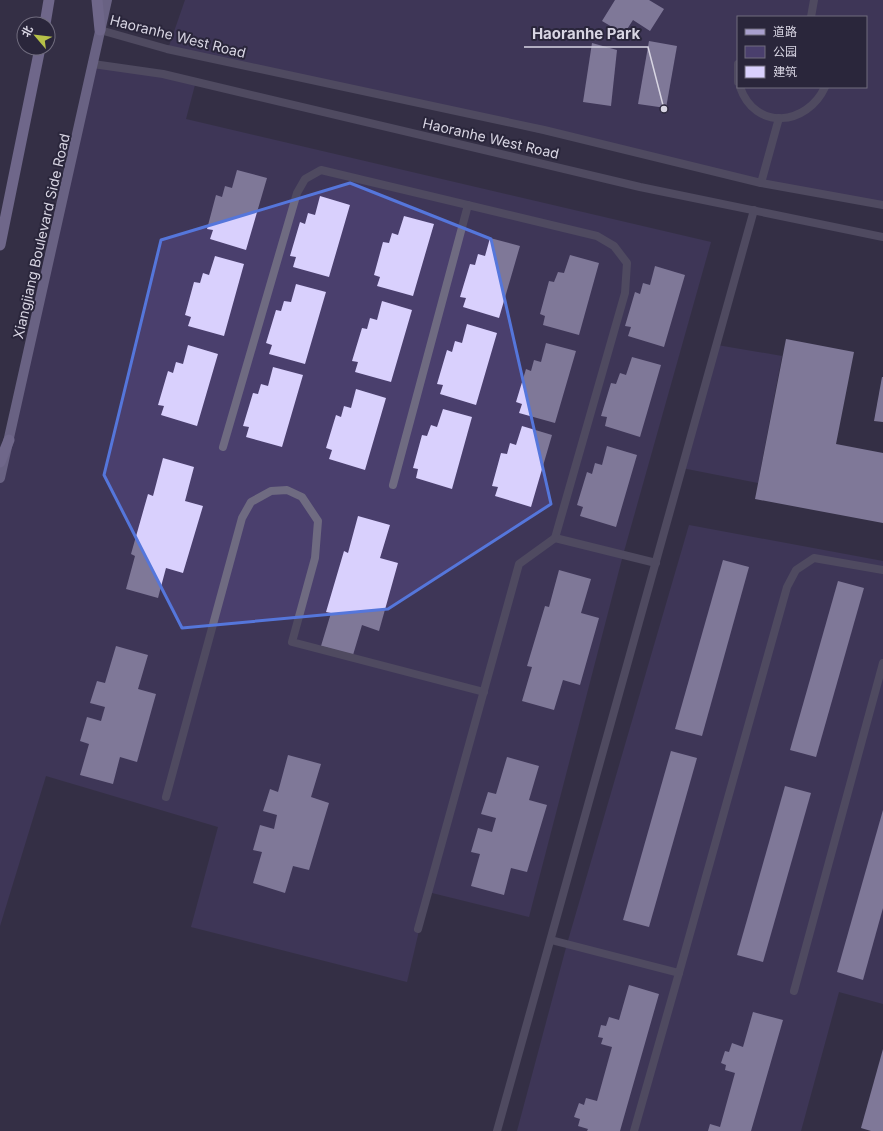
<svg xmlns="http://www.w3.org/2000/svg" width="883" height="1131" font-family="Inter,'Noto Sans SC',sans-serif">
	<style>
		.green { fill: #4a3f6d; fill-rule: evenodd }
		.building { fill: #d9d0fd }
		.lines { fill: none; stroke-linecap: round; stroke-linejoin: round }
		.service { stroke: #6f6b81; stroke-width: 8 }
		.pedestrian { stroke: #6f6b81; stroke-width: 8 }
		.minor { stroke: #6f6b81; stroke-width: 8 }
		.tertiary { stroke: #6f6b81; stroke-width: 8 }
		.primary { stroke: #a9a0ce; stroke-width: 10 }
		.trunk { stroke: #b5aadd; stroke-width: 11 }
		.marked { fill: none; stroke: #5576db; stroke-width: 3; stroke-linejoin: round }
		.labels { text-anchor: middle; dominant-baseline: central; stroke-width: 4; stroke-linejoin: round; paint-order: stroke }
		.street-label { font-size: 14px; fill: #d8d5e3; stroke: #2a263b }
		.leader { fill: none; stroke: #d8d5e3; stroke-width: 1.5 }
		.callout-dot { fill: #d8d5e3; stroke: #2a263b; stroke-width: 1.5 }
		.callout-label { font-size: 15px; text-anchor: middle; font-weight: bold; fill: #d8d5e3; stroke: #2a263b; stroke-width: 4; stroke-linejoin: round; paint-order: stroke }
	</style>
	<rect width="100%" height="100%" fill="#343046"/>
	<!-- green -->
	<g class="green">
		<path d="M185,0h698v205l-122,-22 -593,-134zM738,17h128v70h-128z"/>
		<polygon points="93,64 196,81 186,119 711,242 623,555 529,917 428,892 407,982 191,927 218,827 46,776 0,926 0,478"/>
		<polygon points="717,345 782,356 758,483 682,468"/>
		<polygon points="689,525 883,561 883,1004 839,992 801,1131 517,1131 567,944"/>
	</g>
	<!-- building -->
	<g class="building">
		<polygon points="615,0 649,0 664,9 650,31 633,20 624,34 602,21"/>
		<polygon points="649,41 677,46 666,108 638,104"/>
		<polygon points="592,43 617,50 611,106 583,102"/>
		<polygon points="237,170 267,178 246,250 210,239 213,230 207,229 216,195 222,197 225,186 232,188"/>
		<polygon points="320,196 350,205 329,277 293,267 296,257 290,256 300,222 305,224 308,213 315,215"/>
		<polygon points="404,216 434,224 413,296 377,286 380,277 374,275 383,242 389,243 392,233 398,235"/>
		<polygon points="490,238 520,246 499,318 463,307 466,298 460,297 470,264 475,265 478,254 485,256"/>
		<polygon points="570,255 599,263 579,335 543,325 545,316 540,314 549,281 554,282 558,272 564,273"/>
		<polygon points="215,256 244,264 224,336 188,326 191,317 185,315 194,282 200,283 203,273 209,275"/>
		<polygon points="655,266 685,275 664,347 628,336 631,327 625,326 635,292 640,294 643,283 650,285"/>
		<polygon points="296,284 326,292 305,364 269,354 272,345 266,343 276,310 281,311 284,301 291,302"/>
		<polygon points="382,301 412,310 391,382 355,372 358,362 352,361 362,328 367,329 370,318 377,320"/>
		<polygon points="467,324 497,333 476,405 440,394 443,385 437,384 447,350 452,352 455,341 462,343"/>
		<polygon points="786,339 854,352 836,444 883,453 883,523 755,499"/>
		<polygon points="546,343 576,351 555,423 519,413 522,404 516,402 526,369 531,371 534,360 541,362"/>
		<polygon points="188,345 218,354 197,426 161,415 164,406 158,405 168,371 173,373 176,362 183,364"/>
		<polygon points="632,357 661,365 640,437 605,426 607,417 601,416 611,383 616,384 620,373 626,375"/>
		<polygon points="273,367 303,375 282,447 246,437 249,427 243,426 253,393 258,394 261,384 268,386"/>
		<polygon points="882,377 883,377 883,422 874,421"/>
		<polygon points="356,389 386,398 365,470 329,459 332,450 326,448 336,415 341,417 344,406 351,408"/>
		<polygon points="443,409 472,417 452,489 416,478 418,469 413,468 422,435 427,436 431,425 437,427"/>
		<polygon points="522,426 552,435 531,507 495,496 498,487 492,486 501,453 507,454 510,443 516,445"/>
		<polygon points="607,446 637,455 616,527 580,516 583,507 577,505 587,472 592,474 595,463 602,465"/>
		<polygon points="163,458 194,467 185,501 203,506 183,573 166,568 158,598 126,589 135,556 131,554 148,494 153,496"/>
		<polygon points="358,516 390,525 380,558 398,563 379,631 362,625 353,655 321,646 331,613 326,612 344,551 348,553"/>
		<polygon points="723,560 749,567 702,736 675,729"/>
		<polygon points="559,570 591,579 581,613 599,618 580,685 563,680 554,710 522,701 532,667 527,666 545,606 549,607"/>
		<polygon points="838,581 864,588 816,757 790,750"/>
		<polygon points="116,646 148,655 138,689 156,694 137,762 120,757 113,784 80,775 89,744 80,741 87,717 101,721 105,707 90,703 97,681 105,683"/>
		<polygon points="671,751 697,758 649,927 623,920"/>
		<polygon points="288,755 321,764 311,797 329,803 309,870 293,866 285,893 253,883 262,852 253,850 260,825 274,829 277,815 263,811 270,789 278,792"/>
		<polygon points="507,757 539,766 529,800 547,805 527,872 511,868 504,895 471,886 480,854 471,852 478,828 492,832 496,818 481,814 488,792 496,794"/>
		<polygon points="785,786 811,793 763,962 737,955"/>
		<polygon points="883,810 883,908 863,980 837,972"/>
		<polygon points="629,985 659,994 620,1131 587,1131 588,1129 578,1126 580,1119 574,1117 579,1103 584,1105 586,1098 597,1101 612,1047 601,1044 603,1038 598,1037 601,1025 606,1026 609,1017 619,1020"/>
		<polygon points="753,1012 783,1020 751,1131 708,1131 710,1124 720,1127 735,1073 725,1070 726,1065 721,1063 725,1051 729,1052 732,1043 743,1047"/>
		<polygon points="883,1049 883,1131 871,1131 861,1128"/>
	</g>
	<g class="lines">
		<!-- service -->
		<g class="service">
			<polyline points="223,447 297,193 305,179 321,170 597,236 614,246 627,263 625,293 555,538 656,563"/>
			<polyline points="393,485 468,205"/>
			<polyline points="166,797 242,518 251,502 271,491 287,490 302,497 318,521 315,558 292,642 484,692"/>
			<polyline points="418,929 519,564 555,538"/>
			<polyline points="551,940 679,973 787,587 796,570 814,558 883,570"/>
			<polyline points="794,991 883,663"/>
			<polyline points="634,1131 679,973"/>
		</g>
		<!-- pedestrian -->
		<g class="pedestrian">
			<polyline points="811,17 814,0"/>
			<polyline points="738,64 738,82"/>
			<path d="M740,87c15,44 67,39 85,0"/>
			<polyline points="761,183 779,118"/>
		</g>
		<!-- minor -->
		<polyline class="minor" points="497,1131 754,210"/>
		<!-- tertiary -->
		<g class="tertiary">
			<polyline points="100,30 167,49 544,130 761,183 883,205"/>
			<polyline points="93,64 163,74 640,187 883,237"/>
		</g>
		<!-- primary -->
		<polyline class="primary" points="0,478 107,0"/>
		<!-- trunk -->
		<g class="trunk">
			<polyline points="97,0 100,30"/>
			<polyline points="45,24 49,0"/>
			<polyline points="0,245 40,48"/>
			<polyline points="0,462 9,440"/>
		</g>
	</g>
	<!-- marked area -->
	<path d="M0 0H883V1131H0ZM350,183l141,56 60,265 -163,105 -206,19 -78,-153 57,-235z" fill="#343046" fill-opacity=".55" fill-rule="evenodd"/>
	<path class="marked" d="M350,183l141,56 60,265 -163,105 -206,19 -78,-153 57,-235z"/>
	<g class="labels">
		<!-- street labels -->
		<g class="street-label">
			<text transform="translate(178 36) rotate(14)">Haoranhe West Road</text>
			<text transform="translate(491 138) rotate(13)">Haoranhe West Road</text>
			<text transform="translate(41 236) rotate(-77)">Xiangjiang Boulevard Side Road</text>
		</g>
	</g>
	<!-- callouts -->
	<path class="leader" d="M664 109L648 47H524"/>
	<circle class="callout-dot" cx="664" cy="109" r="4"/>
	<g class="callout-label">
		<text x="586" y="39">Haoranhe Park</text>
	</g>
	<!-- legend -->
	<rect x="737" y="16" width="130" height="72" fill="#2a263b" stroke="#706c7e"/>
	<rect x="745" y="29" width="20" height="6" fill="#a9a0ce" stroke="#706c7e"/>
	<text x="773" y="36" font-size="12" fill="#d8d5e3">道路</text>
	<rect x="745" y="46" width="20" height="12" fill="#4a3f6d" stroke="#706c7e"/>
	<text x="773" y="56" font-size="12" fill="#d8d5e3">公园</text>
	<rect x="745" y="66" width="20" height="12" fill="#d9d0fd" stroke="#706c7e"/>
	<text x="773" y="76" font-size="12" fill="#d8d5e3">建筑</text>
	<!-- north arrow -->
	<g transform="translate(36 36) rotate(298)"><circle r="19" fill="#2a263b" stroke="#706c7e"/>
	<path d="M0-3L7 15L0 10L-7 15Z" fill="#b7c148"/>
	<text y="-6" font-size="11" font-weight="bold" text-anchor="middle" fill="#d8d5e3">北</text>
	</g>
</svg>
